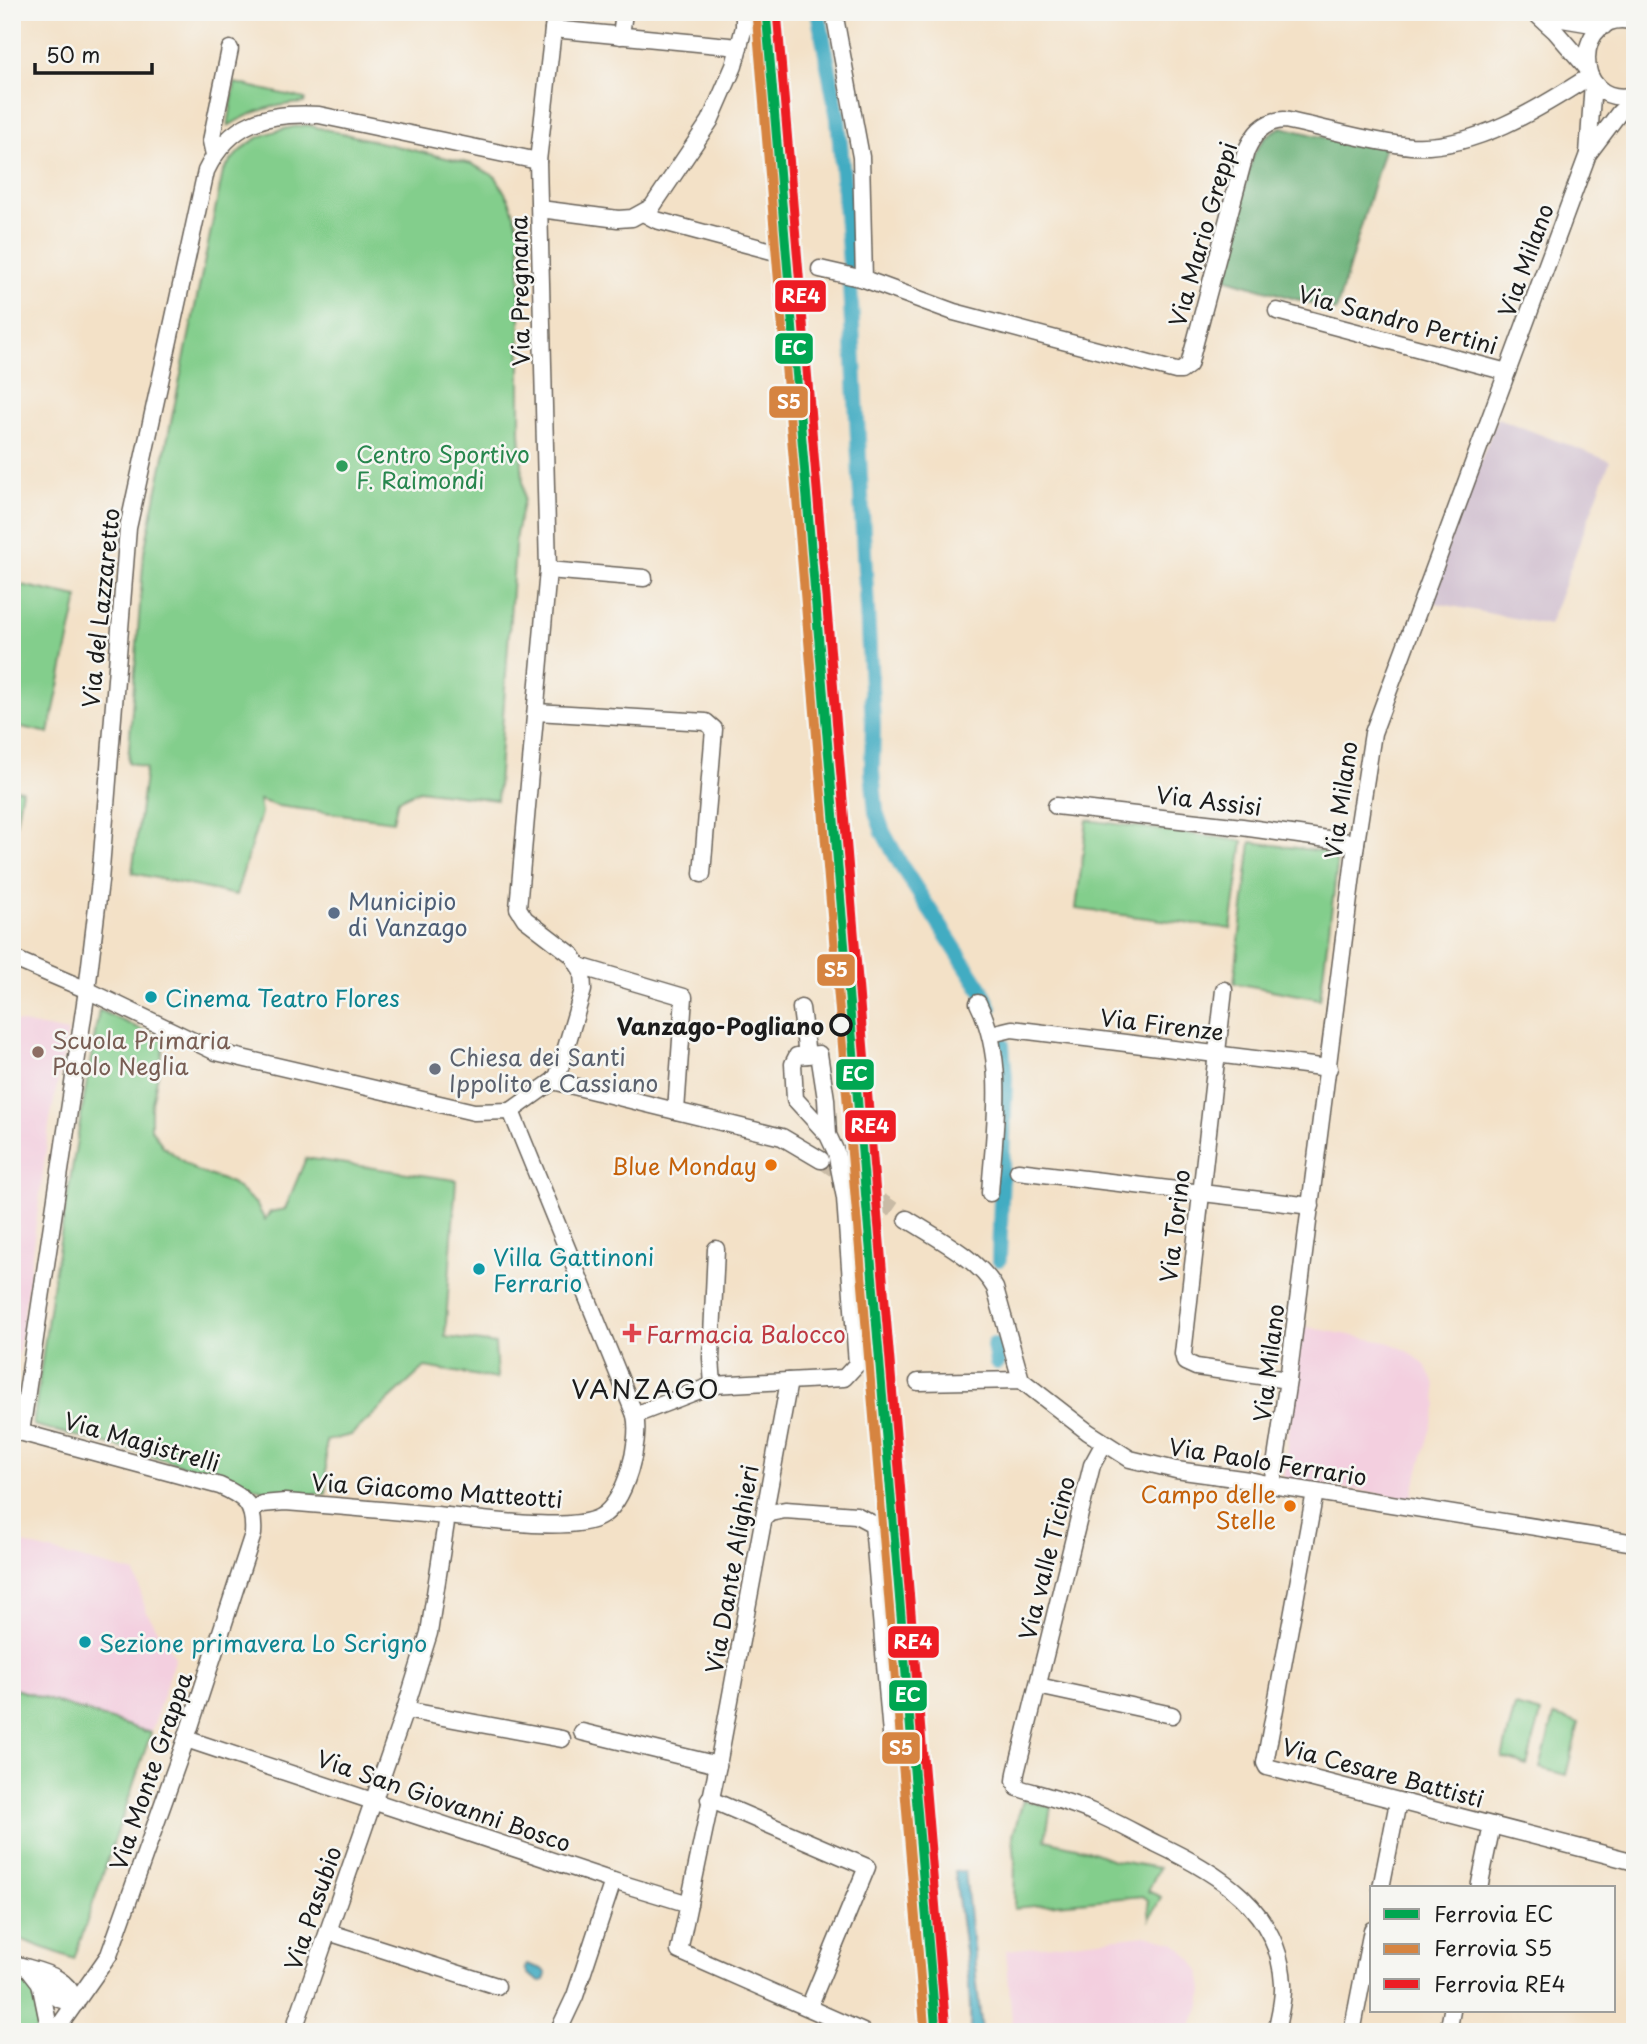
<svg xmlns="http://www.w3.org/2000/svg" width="1647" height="2044" font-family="'Playpen Sans',sans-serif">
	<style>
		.built { fill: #f3cfdf }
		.industrial { fill: #cfbdce }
		.green { fill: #83ce8c; stroke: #507554; stroke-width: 2 }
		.forest { fill: #6ab178; stroke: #43664a; stroke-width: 2 }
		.water { fill: #42acc2; stroke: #2f646f; stroke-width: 2 }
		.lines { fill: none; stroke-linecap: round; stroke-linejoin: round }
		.canal { stroke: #42acc2; stroke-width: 16 }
		.minor-tunnel { stroke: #c8baa5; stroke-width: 16; stroke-dasharray: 16 8; stroke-linecap: butt }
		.minor-casing { stroke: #676158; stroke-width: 19 }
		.minor { stroke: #fff; stroke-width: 16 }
		.rail-1-casing { stroke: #f6f6f2; stroke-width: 14 }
		.rail-2-casing { stroke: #f6f6f2; stroke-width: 14 }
		.rail-3-casing { stroke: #f6f6f2; stroke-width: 14 }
		.rail-1 { stroke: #00a651; stroke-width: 9 }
		.rail-2 { stroke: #d68441; stroke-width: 9 }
		.rail-3 { stroke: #ed1c24; stroke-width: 9 }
		.leisure-dot { fill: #2e9e5b; stroke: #f6f6f2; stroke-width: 2.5 }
		.service-dot { fill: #5c6f8a; stroke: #f6f6f2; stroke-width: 2.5 }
		.culture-dot { fill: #0f9aa8; stroke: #f6f6f2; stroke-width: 2.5 }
		.stop-dot { fill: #f6f6f2; stroke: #1c1c1c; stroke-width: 3.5 }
		.education-dot { fill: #8d6e63; stroke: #f6f6f2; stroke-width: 2.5 }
		.worship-dot { fill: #6b7280; stroke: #f6f6f2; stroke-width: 2.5 }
		.food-dot { fill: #e8710a; stroke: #f6f6f2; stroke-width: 2.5 }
		.health-dot { fill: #e0444e; stroke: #f6f6f2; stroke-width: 2.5 }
		.labels { text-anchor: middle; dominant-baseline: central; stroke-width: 5; stroke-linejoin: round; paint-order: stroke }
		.street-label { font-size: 23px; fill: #1c1c1c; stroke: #f6f6f2 }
		.leisure-label { font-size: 23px; fill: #27864d; stroke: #f6f6f2; text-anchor: start }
		.service-label { font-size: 23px; fill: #4e5e75; stroke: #f6f6f2; text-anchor: start }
		.culture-label { font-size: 23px; fill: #0d838f; stroke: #f6f6f2; text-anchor: start }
		.stop-label { font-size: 23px; font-weight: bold; fill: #1c1c1c; stroke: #f6f6f2; text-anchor: end }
		.education-label { font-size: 23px; fill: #785e54; stroke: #f6f6f2; text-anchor: start }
		.worship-label { font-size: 23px; fill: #5b616d; stroke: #f6f6f2; text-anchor: start }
		.food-label { font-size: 23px; fill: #c56008; stroke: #f6f6f2; text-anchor: end }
		.health-label { font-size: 23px; fill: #be3a42; stroke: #f6f6f2; text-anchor: start }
		.quarter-label { font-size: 26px; letter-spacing: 2px; fill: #1c1c1c; stroke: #f6f6f2 }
		.line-badge { stroke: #f6f6f2; stroke-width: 2.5 }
		.badge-label { font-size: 19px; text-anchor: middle; font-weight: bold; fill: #fff }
	</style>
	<rect width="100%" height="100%" fill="#f6f6f2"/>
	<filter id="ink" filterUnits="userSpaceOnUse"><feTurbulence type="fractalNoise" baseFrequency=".0143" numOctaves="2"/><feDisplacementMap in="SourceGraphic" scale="14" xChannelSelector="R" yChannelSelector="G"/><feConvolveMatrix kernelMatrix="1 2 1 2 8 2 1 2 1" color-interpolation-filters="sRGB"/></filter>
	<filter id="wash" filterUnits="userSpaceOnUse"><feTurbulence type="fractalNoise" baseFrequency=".00686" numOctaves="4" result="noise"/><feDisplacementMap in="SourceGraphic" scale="28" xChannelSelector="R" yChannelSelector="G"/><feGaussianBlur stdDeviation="1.57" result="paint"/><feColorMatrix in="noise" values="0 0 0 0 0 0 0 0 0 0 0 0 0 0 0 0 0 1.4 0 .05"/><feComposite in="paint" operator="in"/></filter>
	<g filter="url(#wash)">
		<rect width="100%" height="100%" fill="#f3e1c7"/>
		<!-- built -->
		<g class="built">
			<polygon points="12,1021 68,1032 50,1120 18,1357 12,1356"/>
			<polygon points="1302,1326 1391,1343 1411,1353 1426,1366 1435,1384 1437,1405 1411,1499 1283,1478"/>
			<polygon points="12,1541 135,1573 146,1611 175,1657 151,1733 12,1688"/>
			<polygon points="1146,1935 1175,1943 1193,1960 1200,1973 1203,1989 1201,2005 1188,2032 1013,2032 1006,1950"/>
		</g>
		<!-- industrial -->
		<polygon class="industrial" points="1497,418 1610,461 1549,625 1426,601"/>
		<!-- green -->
		<g class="green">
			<path d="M235,83l70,16 -1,4c-30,1 -51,8 -76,23z"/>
			<path d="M307,125l165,39 24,13 14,25 10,30v200l4,67 -8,35 -19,266 -78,-10 -21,10 -5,21 -115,-15 -19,-6 2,13 -25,82 -104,-22 14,-105 -18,-6 16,-210 79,-380c22,-34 45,-42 84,-47z"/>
			<polygon points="12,583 78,597 49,733 12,725"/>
			<polygon points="12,788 22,790 14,834 12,834"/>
			<polygon points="1087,820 1243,841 1231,929 1076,909"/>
			<polygon points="1251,842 1327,852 1335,857 1337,867 1320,999 1234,983"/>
			<polygon points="99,1010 165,1040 151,1108 151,1129 163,1146 196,1171 232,1183 256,1204 265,1220 270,1212 285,1209 306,1158 456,1180 445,1337 495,1344 497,1379 425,1367 351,1435 326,1441 326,1494 300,1494 264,1490 149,1455 33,1425 53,1281"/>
			<polygon points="12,1688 151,1733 74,1959 12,1936"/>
			<polygon points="1515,1706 1541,1713 1527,1765 1502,1758"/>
			<polygon points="1554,1716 1579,1723 1566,1775 1540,1768"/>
			<polygon points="1023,1800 1051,1807 1045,1840 1085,1849 1113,1860 1159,1868 1148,1891 1161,1897 1150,1919 1148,1900 1143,1896 1014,1908 1015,1861 1013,1835"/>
			<polygon points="12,1973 33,1987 44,2032 12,2032"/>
		</g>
		<!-- forest -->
		<path class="forest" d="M1282,127l64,16 39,3 -49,165 -115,-34 32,-121c7,-14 14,-23 29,-29z"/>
		<!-- water -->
		<g class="water">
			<path d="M955,1871h10l17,161h-12c2,-55 -10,-107 -15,-161z"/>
			<polygon points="527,1964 542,1969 546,1974 544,1980 540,1982 528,1974 525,1968"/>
		</g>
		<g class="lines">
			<!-- canal -->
			<g class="canal">
				<polyline points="818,12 838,118 850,263"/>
				<polyline points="850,285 873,724 872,771 876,812 883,832 902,867 981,989 990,1008"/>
				<polyline points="999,1259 1005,1078 1002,1045"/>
				<polyline points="994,1345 997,1362"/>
			</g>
		</g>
	</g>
	<g filter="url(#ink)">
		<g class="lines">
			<!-- minor-tunnel -->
			<polyline class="minor-tunnel" points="821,1160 907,1219"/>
			<defs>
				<g id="minor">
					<path d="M834,12l27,145 3,122 90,33 222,59h5l8,-6 57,-214c8,-17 17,-30 38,-31 42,8 84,22 127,26 62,4 128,-37 179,-70"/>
					<polyline points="1534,12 1555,31 1587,68"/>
					<polyline points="1539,12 1562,19 1604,26"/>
					<path d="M1635,22c-62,-18 -66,89 0,73"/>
					<polyline points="553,29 739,47"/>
					<polyline points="621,36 624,12"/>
					<polyline points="1588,154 1593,82"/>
					<polyline points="214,155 211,141 230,49"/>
					<polyline points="540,209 618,219 632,218 652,207 710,121 734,66 744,27 744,12"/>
					<polyline points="643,213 656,220 772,251"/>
					<polyline points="820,269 864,279"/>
					<polyline points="1277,311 1507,372"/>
					<polyline points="548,570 644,578"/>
					<polyline points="536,712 706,722 714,729 702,874"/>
					<polyline points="1056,806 1242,827 1356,843"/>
					<polyline points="12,958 87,990 216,1052 474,1112 511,1111"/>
					<polyline points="579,966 684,997 676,1111"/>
					<polyline points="1224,990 1183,1354 1185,1362 1196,1367 1288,1380"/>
					<path d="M978,1003c29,57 16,129 12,190"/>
					<polyline points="801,1008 807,1055"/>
					<polyline points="991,1034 1012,1029 1329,1068"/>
					<polyline points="553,1081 782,1137 821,1160"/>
					<polyline points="511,1111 553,1081 558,1075 583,990 582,971 572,955 525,919 518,908 548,570 538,161 555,12"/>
					<polyline points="1018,1171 1311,1206"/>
					<path d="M907,1219c28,18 72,40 88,69l26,92"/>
					<polyline points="789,1381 718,1765 679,1951 863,2032"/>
					<polyline points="918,1382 1021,1380 1088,1432 1130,1459 1176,1470 1249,1480 1272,1485 1635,1543"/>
					<polyline points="713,1385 711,1358 716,1249"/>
					<polyline points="635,1415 713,1385 844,1378 857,1364 845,1198 836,1152 828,1135 795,1099 793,1064 797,1056 819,1054 826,1099 828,1135"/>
					<path d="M12,1430l208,56c25,11 35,19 33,48l-67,205 -77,216 -54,77"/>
					<path d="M21,1432l66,-442 13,-109 28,-353 78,-357c24,-50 62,-59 113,-56l219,46"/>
					<path d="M1104,1443l-12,22 -76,308 -1,8 3,7c24,7 49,13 72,23 23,9 45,22 67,33 61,29 122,65 126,140 1,16 -4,32 -7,48"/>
					<polyline points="1272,1485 1288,1380 1356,843 1373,733 1588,154 1619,113 1635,98"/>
					<polyline points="1315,1492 1265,1763 1267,1767 1635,1862"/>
					<path d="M252,1510l10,-6 23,-2c54,4 107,9 161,14 35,3 125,17 154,1 26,-14 41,-76 35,-102l-124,-304"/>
					<polyline points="763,1519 770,1513 785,1510 856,1515 873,1524 892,1746"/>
					<polyline points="1038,1686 1172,1715"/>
					<polyline points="405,1710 562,1739"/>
					<polyline points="582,1732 718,1765"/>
					<polyline points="186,1739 613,1881 689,1904"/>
					<polyline points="709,1799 867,1867 809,2007"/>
					<polyline points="1381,1888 1398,1802"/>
					<polyline points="1479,1888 1492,1825"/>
					<polyline points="328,1932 497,1986"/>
					<path d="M12,1963c26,9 55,10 64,40"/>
					<polyline points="30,1970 40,1983 50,2032"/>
					<polyline points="40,1983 59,1999 75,2004"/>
					<polyline points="293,2032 405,1710 429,1633 447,1516"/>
					<polyline points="558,2032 575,1996 613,1881"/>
					<polyline points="1352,2032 1372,1930"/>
					<polyline points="1448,2032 1452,2011"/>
				</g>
			</defs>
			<!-- minor casing -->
			<use href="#minor" class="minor-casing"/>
			<!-- minor -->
			<use href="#minor" class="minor"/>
			<defs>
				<polyline id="rail-1" points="766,12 936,2032"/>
				<polyline id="rail-2" points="756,13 925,2032"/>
				<polyline id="rail-3" points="777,12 946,2031"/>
			</defs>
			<!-- rail-1 casing -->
			<use href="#rail-1" class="rail-1-casing"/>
			<!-- rail-2 casing -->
			<use href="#rail-2" class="rail-2-casing"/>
			<!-- rail-3 casing -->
			<use href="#rail-3" class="rail-3-casing"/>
			<!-- rail-1 -->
			<use href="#rail-1" class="rail-1"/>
			<!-- rail-2 -->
			<use href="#rail-2" class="rail-2"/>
			<!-- rail-3 -->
			<use href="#rail-3" class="rail-3"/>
		</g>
	</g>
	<!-- markers -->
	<circle class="leisure-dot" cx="342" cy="466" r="7"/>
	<circle class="service-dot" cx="334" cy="913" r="7"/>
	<g class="culture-dot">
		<circle cx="151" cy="997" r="7"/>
		<circle cx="479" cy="1269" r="7"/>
		<circle cx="85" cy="1642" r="7"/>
	</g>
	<circle class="stop-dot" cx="841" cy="1025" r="10"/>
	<circle class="education-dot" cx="38" cy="1052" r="7"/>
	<circle class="worship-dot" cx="435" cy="1069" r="7"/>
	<g class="food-dot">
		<circle cx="771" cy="1165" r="7"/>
		<circle cx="1290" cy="1506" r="7"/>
	</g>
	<path class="health-dot" d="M628.5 1322.5h7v7h7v7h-7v7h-7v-7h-7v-7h7z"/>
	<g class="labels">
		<!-- street labels -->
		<g class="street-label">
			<text transform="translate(1202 234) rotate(-74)">Via Mario Greppi</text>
			<text transform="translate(1525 260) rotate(-70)">Via Milano</text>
			<text transform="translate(519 291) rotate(-91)">Via Pregnana</text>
			<text transform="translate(1398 319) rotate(15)">Via Sandro Pertini</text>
			<text transform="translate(100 608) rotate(-84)">Via del Lazzaretto</text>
			<text transform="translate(1209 800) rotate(7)">Via Assisi</text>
			<text transform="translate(1340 800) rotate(-82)">Via Milano</text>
			<text transform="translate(1162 1024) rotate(7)">Via Firenze</text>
			<text transform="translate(1174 1226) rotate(-83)">Via Torino</text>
			<text transform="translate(1268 1363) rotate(-83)">Via Milano</text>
			<text transform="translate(142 1441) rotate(16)">Via Magistrelli</text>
			<text transform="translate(1268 1461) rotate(9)">Via Paolo Ferrario</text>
			<text transform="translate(437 1490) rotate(4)">Via Giacomo Matteotti</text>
			<text transform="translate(1046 1558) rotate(-76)">Via valle Ticino</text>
			<text transform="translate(731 1569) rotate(-80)">Via Dante Alighieri</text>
			<text transform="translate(150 1771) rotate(-71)">Via Monte Grappa</text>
			<text transform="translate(1383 1772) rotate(15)">Via Cesare Battisti</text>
			<text transform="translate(444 1800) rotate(19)">Via San Giovanni Bosco</text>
			<text transform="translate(312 1908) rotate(-71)">Via Pasubio</text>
		</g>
		<!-- leisure labels -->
		<g class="leisure-label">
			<text x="356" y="453">Centro Sportivo<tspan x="356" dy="26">F. Raimondi</tspan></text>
		</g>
		<!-- service labels -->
		<g class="service-label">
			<text x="348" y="900">Municipio<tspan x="348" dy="26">di Vanzago</tspan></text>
		</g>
		<!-- culture labels -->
		<g class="culture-label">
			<text x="165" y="997">Cinema Teatro Flores</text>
			<text x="493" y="1256">Villa Gattinoni<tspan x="493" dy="26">Ferrario</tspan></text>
			<text x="99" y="1642">Sezione primavera Lo Scrigno</text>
		</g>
		<!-- stop labels -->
		<g class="stop-label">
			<text x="824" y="1025">Vanzago-Pogliano</text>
		</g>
		<!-- education labels -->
		<g class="education-label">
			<text x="52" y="1039">Scuola Primaria<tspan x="52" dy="26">Paolo Neglia</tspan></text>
		</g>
		<!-- worship labels -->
		<g class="worship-label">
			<text x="449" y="1056">Chiesa dei Santi<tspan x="449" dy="26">Ippolito e Cassiano</tspan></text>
		</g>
		<!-- food labels -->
		<g class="food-label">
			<text x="757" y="1165">Blue Monday</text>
			<text x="1276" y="1493">Campo delle<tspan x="1276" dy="26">Stelle</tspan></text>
		</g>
		<!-- health labels -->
		<g class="health-label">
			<text x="646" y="1333">Farmacia Balocco</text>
		</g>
		<!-- quarter labels -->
		<g class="quarter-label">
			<text x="646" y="1388">VANZAGO</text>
		</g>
	</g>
	<g class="line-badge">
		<rect x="774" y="279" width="53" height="34" rx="7" fill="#ed1c24"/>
		<rect x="774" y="332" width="40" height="33" rx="7" fill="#00a651"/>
		<rect x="768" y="385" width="41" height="34" rx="7" fill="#d68441"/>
		<rect x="816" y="953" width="40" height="34" rx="7" fill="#d68441"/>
		<rect x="835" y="1058" width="40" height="33" rx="7" fill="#00a651"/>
		<rect x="844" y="1109" width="53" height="34" rx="7" fill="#ed1c24"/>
		<rect x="887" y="1625" width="53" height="34" rx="7" fill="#ed1c24"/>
		<rect x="888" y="1679" width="40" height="33" rx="7" fill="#00a651"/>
		<rect x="881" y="1731" width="40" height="34" rx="7" fill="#d68441"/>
	</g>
	<g class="badge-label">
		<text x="801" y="303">RE4</text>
		<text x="794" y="355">EC</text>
		<text x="789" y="409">S5</text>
		<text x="836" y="977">S5</text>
		<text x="855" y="1081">EC</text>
		<text x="870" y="1133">RE4</text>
		<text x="913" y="1649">RE4</text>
		<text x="908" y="1702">EC</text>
		<text x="901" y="1755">S5</text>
	</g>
	<!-- margin -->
	<rect width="1647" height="2044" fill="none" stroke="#f6f6f2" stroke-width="42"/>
	<!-- legend -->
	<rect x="1370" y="1886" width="245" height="126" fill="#f6f6f2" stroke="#9f9f9c" stroke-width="2"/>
	<rect x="1384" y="1909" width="35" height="10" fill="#00a651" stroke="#9f9f9c" stroke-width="2"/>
	<text x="1434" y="1922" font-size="21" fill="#1c1c1c">Ferrovia EC</text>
	<rect x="1384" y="1944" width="35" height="10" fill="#d68441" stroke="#9f9f9c" stroke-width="2"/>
	<text x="1434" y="1956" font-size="21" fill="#1c1c1c">Ferrovia S5</text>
	<rect x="1384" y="1979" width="35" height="10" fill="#ed1c24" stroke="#9f9f9c" stroke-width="2"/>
	<text x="1434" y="1992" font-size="21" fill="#1c1c1c">Ferrovia RE4</text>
	<!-- scale -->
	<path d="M35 63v10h117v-10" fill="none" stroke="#1c1c1c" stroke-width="3.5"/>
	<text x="46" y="63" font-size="21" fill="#1c1c1c" stroke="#f6f6f2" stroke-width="5" paint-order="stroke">50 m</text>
</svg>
